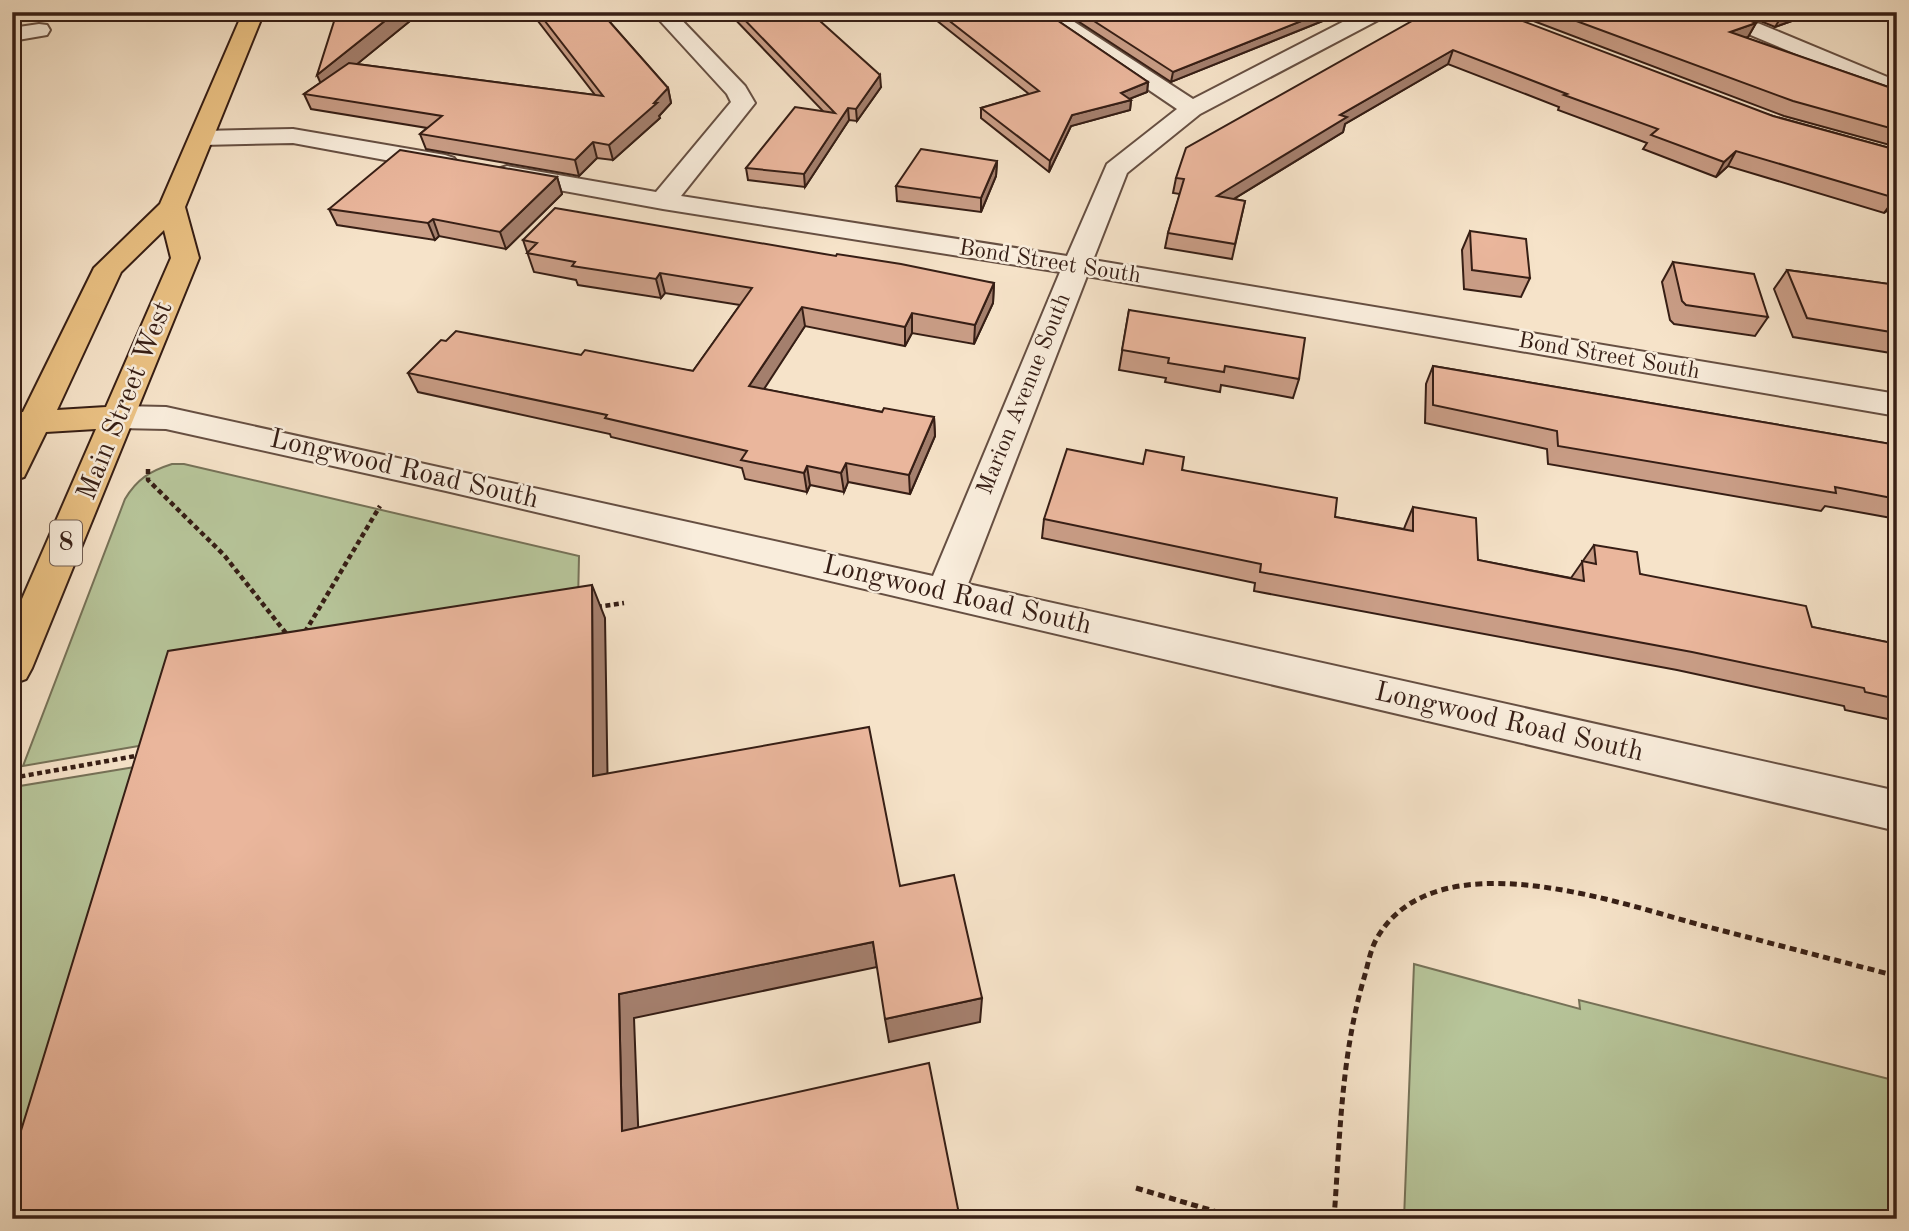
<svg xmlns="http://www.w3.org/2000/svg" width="1909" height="1231" font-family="'Old Standard TT',serif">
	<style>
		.green { fill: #b7c59a; stroke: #767258; stroke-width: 2 }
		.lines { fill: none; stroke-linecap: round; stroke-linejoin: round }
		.minor-casing { stroke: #664f42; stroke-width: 4 }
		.major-casing { stroke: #361e15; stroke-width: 4 }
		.path-far1 { stroke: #361e15; stroke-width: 4.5; stroke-dasharray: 5 3.5; stroke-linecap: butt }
		.path { stroke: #361e15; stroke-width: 5; stroke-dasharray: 7 4.5; stroke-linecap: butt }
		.minor { fill: #f9eddc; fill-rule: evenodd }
		.major { fill: #ebc284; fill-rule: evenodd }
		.wall { fill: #c99d86; stroke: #361e15; stroke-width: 2 }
		.shaded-wall { fill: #a47f6d; stroke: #361e15; stroke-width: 2 }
		.building { fill: #eab69c; stroke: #361e15; stroke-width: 2 }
		.labels { text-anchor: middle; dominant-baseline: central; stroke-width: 5; stroke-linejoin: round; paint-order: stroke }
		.far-street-label { font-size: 23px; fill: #361e15; stroke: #f9eddc }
		.shield { fill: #f9eddc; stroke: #705c51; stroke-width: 2 }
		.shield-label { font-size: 26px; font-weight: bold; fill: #361e15 }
		.street-label { font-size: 28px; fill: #361e15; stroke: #f9eddc }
	</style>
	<rect width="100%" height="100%" fill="#f6e3c9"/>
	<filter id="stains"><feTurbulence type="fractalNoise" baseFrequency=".00286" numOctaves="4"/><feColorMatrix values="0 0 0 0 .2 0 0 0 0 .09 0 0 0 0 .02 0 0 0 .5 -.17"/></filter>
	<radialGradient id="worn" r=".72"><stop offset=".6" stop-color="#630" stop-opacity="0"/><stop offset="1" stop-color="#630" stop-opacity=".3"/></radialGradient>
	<!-- green -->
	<g class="green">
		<path d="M172,464h12l395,92 -1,47 -428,141 -127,22 102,-267c12,-20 25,-28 47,-35z"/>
		<polygon points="171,761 12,1174 12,791 14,787"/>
		<polygon points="1414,964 1580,1009 1579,1000 1897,1081 1897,1219 1404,1219"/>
	</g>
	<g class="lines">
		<defs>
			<g id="minor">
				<polygon points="652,12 674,12 745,86 755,103 681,196 1067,256 1107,164 1177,109 1034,12 1059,12 1193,99 1362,12 1389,12 1386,16 1200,114 1127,173 1093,260 1897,394 1897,416 1087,276 968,584 1897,791 1897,831 446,491 166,429 119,428 107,425 103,417 107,409 119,406 166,407 933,576 1060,272 663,209 498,179 494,174 498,169 507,166 656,192 731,102 727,94"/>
				<polygon points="1702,12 1731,12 1897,81 1897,96 1705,16"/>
				<polygon points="39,24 47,25 50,30 47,35 12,41 12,28"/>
				<polygon points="293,129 445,155 454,158 458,163 454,168 445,171 293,143 202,145 193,143 190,138 193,133 202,131"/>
			</g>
			<path id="major" d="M243,12h21l-79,195 14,51 -167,410 -6,11 -14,5v-62l84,-193 -50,3 -22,45 -12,4v-68l11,-1 71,-144 66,-64zM164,230l7,28 -65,149 -49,3 64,-138z"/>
		</defs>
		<!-- minor casing -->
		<use href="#minor" class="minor-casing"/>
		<!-- major casing -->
		<use href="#major" class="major-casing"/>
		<!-- path-far1 -->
		<g class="path-far1">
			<polyline points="148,469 148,480 224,555 289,637"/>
			<polyline points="597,607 624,603"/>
			<polyline points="305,632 380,506"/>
			<polyline points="12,778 141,755"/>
		</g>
		<!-- path -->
		<g class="path">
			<polyline points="1136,1188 1241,1219"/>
			<path d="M1334,1219c6,-81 7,-163 30,-241 4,-13 6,-28 13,-40 59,-102 244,-34 331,-11 63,16 126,33 189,49"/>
		</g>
		<!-- minor -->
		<use href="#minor" class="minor"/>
		<!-- major -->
		<use href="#major" class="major"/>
	</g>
	<!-- wall -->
	<g class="wall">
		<polygon points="337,12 412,12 410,21 357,64 595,95 531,12 601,12 668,88 671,103 659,116 660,118 613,160 597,158 579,176 426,149 420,134 427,128 311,109 304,94 320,83"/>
		<polygon points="728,12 810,12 881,87 857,121 849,120 805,187 748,180 746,168 823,111"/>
		<polygon points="926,12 1045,12 1148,82 1147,92 1129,99 1131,100 1130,110 1071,126 1049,172 981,118 981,108 1029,94"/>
		<polygon points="1064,12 1345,12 1171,82"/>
		<polygon points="1428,12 1773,116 1897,150 1897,203 1884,213 1728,166 1716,177 1643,149 1647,143 1558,110 1559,107 1448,64 1345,124 1343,132 1234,199 1245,201 1232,259 1165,248 1168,233 1180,194 1173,193 1176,178"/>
		<polygon points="1510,12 1729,12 1756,23 1748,37 1746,38 1897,90 1897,147 1784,116"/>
		<polygon points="1738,12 1817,12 1775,27"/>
		<polygon points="997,161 996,176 981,212 897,201 896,186"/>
		<polygon points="557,177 562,194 506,249 439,236 435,240 337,225 329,209"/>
		<polygon points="1470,231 1530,278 1521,297 1464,289 1462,250"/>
		<polygon points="523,240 994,283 993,303 974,344 912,333 905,346 805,326 763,389 882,412 934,417 935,436 910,494 848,482 844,492 810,485 807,492 745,479 742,468 611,437 610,434 418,392 408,373 446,341 581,355 693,371 740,305 665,293 661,298 578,285 576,280 534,272"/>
		<polygon points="1673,262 1768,317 1755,336 1674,324 1670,320 1662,282"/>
		<polygon points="1787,270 1897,285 1897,354 1793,337 1774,289"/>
		<polygon points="1129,310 1299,379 1293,398 1221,385 1220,392 1165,382 1166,378 1119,370"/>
		<polygon points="1433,366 1897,445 1897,519 1825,506 1821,511 1548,464 1547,449 1425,423 1426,384"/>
		<polygon points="1143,464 1182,470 1335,517 1404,529 1405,526 1413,507 1478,560 1571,578 1594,545 1640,574 1812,627 1892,643 1897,639 1897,721 1845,710 1844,706 1677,670 1254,591 1255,583 1042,538 1044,519"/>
	</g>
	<!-- shaded-wall -->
	<g class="shaded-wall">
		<polygon points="396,12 412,12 410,21 324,91 317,75"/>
		<polygon points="1324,12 1345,12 1171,82 1173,72"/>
		<polygon points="1787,12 1817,12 1775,27 1783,14"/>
		<polygon points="1756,23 1748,37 1722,46 1730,32"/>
		<polygon points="1453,50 1448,64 1345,124 1343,132 1214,211 1217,196 1340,115"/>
		<polygon points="880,75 881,87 857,121 856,109"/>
		<polygon points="1148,82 1147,92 1119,103 1121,93"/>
		<polygon points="668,88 671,103 659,116 660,118 613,160 609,145"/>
		<polygon points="1131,100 1130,110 1071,126 1049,172 1050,161 1072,115"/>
		<polygon points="848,108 849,120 805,187 804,174"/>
		<polygon points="593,142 597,158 579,176 575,160"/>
		<polygon points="1736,151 1728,166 1716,177 1724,162"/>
		<polygon points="997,161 996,176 981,212 981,198"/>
		<polygon points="557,177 562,194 506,249 500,232"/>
		<polygon points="1897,197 1897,203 1884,213 1895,198"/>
		<polygon points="433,219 439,236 435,240 428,223"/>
		<polygon points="660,273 665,293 661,298 656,279"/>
		<polygon points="994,283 993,303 974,344 975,325"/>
		<polygon points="802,307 805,326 753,406 749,386"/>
		<polygon points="912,313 912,333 905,346 905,327"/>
		<polygon points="934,417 935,436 910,494 909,475"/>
		<polygon points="846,463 848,482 844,492 841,473"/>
		<polygon points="807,466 810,485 807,492 804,473"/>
		<polygon points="592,585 605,618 608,806 593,776"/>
		<polygon points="873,942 877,967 634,1018 639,1149 622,1131 619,994"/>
		<polygon points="982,998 980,1022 889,1042 885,1019"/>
	</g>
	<!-- building -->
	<g class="building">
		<polygon points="337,12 396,12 317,75"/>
		<polygon points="538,12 601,12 668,88 654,103 657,103 609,145 593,142 575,160 420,134 442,116 304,94 349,63 603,96"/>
		<polygon points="737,12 810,12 880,75 856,109 848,108 804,174 746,168 795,107 835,113"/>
		<polygon points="938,12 1045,12 1148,82 1121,93 1131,100 1072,115 1050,161 981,108 1039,91"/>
		<polygon points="1080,12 1324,12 1173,72"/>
		<polygon points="1428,12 1499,12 1773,116 1897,150 1897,197 1895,198 1736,151 1724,162 1651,135 1658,129 1564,95 1567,94 1453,50 1340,115 1347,117 1217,196 1245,201 1235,244 1168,233 1184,179 1176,178 1186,148"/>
		<polygon points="1552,12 1729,12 1756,23 1730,32 1897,90 1897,130 1793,101"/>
		<polygon points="921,149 997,161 981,198 896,186"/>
		<polygon points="400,150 557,177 500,232 433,219 428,223 329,209"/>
		<polygon points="555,208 836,256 837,254 901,264 994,283 975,325 912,313 905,327 802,307 749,386 882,412 884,408 934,417 909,475 846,463 841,473 807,466 804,473 741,460 747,451 605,418 607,415 408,373 441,340 446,341 456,331 581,355 585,350 693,371 752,288 660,273 656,279 572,266 575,262 527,253 537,243 523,240"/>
		<polygon points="1470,231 1526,239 1530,278 1472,270"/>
		<polygon points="1673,262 1754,274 1768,317 1686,305 1682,301"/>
		<polygon points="1787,270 1897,285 1897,333 1807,318"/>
		<polygon points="1129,310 1305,338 1299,379 1225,366 1224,372 1168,363 1169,358 1122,350"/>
		<polygon points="1433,366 1897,445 1897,499 1835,487 1836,493 1558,446 1557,431 1433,405"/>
		<polygon points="1067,449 1143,464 1146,450 1184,457 1182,470 1337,498 1335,517 1413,531 1413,507 1476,518 1478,560 1584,581 1582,561 1596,564 1594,545 1637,552 1640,574 1806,606 1812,627 1897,644 1897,699 1865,692 1864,688 1692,652 1260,572 1261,564 1044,519"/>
		<polygon points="592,585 593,776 869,727 900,886 954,875 982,998 885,1019 873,942 619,994 622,1131 929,1063 960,1219 12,1219 12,1160 168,651"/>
	</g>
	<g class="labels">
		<!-- far-street labels -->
		<g class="far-street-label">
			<text transform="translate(1050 262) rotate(9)">Bond Street South</text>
			<text transform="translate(1609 356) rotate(10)">Bond Street South</text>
			<text transform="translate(1024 394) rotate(-68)">Marion Avenue South</text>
		</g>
		<!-- shield labels -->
		<rect class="shield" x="50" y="520.5" width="32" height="45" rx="5"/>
		<g class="shield-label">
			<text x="66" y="543">8</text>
		</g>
		<!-- street labels -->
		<g class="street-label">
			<text transform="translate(126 401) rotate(-68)">Main Street West</text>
			<text transform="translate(404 470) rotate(13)">Longwood Road South</text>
			<text transform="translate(957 596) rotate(13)">Longwood Road South</text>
			<text transform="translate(1509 723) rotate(13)">Longwood Road South</text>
		</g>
	</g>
	<!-- margin -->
	<rect width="1909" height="1231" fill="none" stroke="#f6e3c9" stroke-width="42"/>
	<rect x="14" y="14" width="1881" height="1203" fill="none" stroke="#361e15" stroke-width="3.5"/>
	<rect x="21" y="21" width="1867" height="1189" fill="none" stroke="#361e15" stroke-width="2"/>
	<rect width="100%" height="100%" filter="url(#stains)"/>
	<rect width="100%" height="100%" fill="url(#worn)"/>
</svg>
